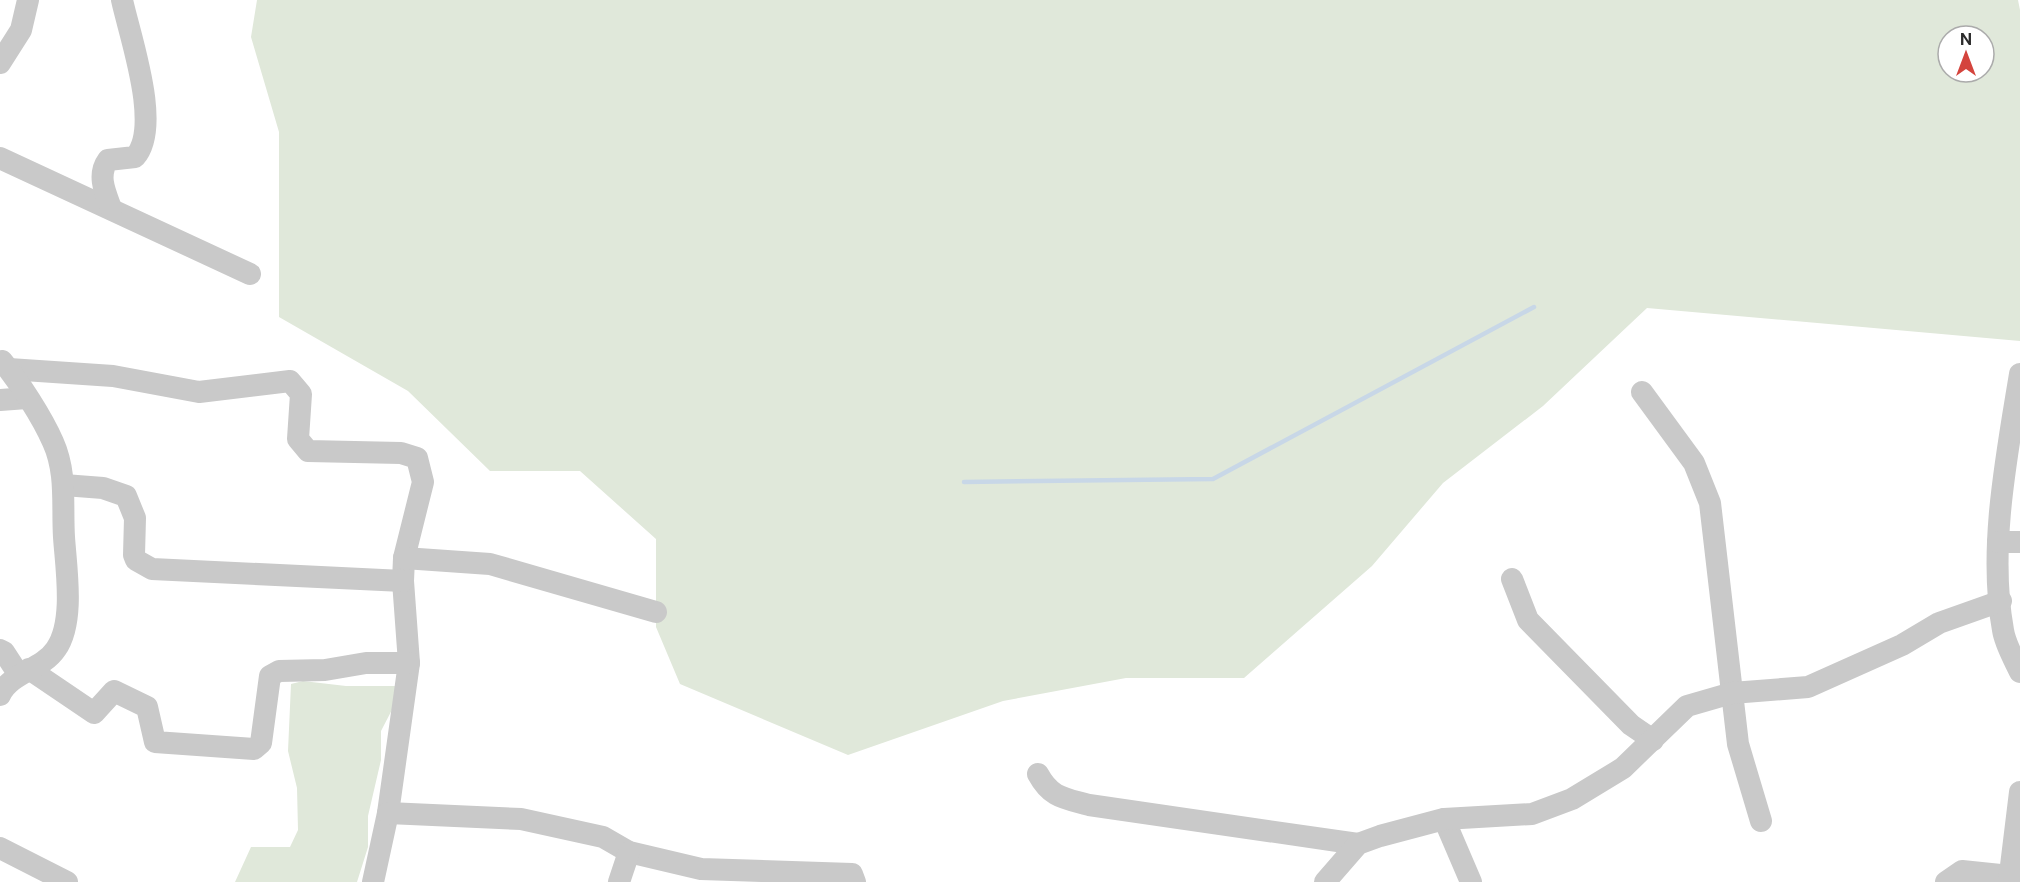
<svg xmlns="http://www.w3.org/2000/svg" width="2020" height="882" font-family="'Public Sans',sans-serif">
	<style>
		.green { fill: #e0e8da; fill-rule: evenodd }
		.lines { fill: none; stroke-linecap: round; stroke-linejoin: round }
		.stream { stroke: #c8d7e7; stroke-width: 4.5 }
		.minor { stroke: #c9c9c9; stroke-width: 22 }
	</style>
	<rect width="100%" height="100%" fill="#fff"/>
	<!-- green -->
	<g class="green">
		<path d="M257,0h1761l2,10v331l-373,-33 -104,98 -100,77 -71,83 -128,112h-118l-123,23 -155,54 -168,-71 -24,-57v-88l-76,-68h-90l-82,-80 -129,-74v-185l-28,-95zM1948,36h36v36h-36z"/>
		<polygon points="303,681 346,686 395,686 395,704 381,731 381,760 368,816 368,847 357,882 235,882 251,847 290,847 298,830 297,788 288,751 291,684"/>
	</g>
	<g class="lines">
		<!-- stream -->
		<polyline class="stream" points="964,482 1213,479 1534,307"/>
		<!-- minor -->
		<g class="minor">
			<polyline points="0,63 21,30 28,0"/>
			<polyline points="0,158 250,274"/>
			<path d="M111,208c-6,-16 -14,-33 -3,-48l27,-3c27,-30 -5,-120 -13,-157"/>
			<polyline points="9,369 113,376 199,392 290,381 301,394 298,439 308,451 401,453 417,458 423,482 404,558 403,581 409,663 388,813 373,882"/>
			<path d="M2020,374c-13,80 -32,175 -17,256 2,14 11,29 17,42"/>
			<polyline points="1642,392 1694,463 1710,503 1738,744 1761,821"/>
			<polyline points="0,400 27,398"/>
			<polyline points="64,485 103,488 126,496 135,518 134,555 136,560 152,569 403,581"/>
			<polyline points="1998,542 2020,542"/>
			<polyline points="404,558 490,564 656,612"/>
			<polyline points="1512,579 1528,620 1631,725 1653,740"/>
			<polyline points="0,650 4,652 19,675"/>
			<polyline points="29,669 94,713 114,691 147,707 155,742 254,749 261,743 270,676 279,671 325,670 366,663 409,663"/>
			<path d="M0,695c11,-23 42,-25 56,-46 19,-27 10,-81 8,-112 -2,-32 3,-64 -11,-95 -11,-25 -33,-59 -51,-81"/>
			<path d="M1038,774c13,24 26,24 51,31l269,39"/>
			<polyline points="388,813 521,819 603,837 629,852 701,869 852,874 855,882"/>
			<polyline points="1444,819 1471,882"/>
			<polyline points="0,848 67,882"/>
			<polyline points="619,882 629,852"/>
			<polyline points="1325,882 1358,844 1380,836 1444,819 1532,814 1572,799 1623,768 1687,706 1732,693 1808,687 1902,645 1939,623 2001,601"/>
			<polyline points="1946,882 1962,871 2010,876"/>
			<polyline points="2009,882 2020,792"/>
		</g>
	</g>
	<!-- north arrow -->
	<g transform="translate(1966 54)"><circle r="28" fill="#ffffff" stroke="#ababab" stroke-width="1.5"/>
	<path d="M0-4.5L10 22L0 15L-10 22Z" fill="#d4443d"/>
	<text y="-9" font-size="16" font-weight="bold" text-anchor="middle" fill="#2c2c2c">N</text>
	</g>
</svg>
